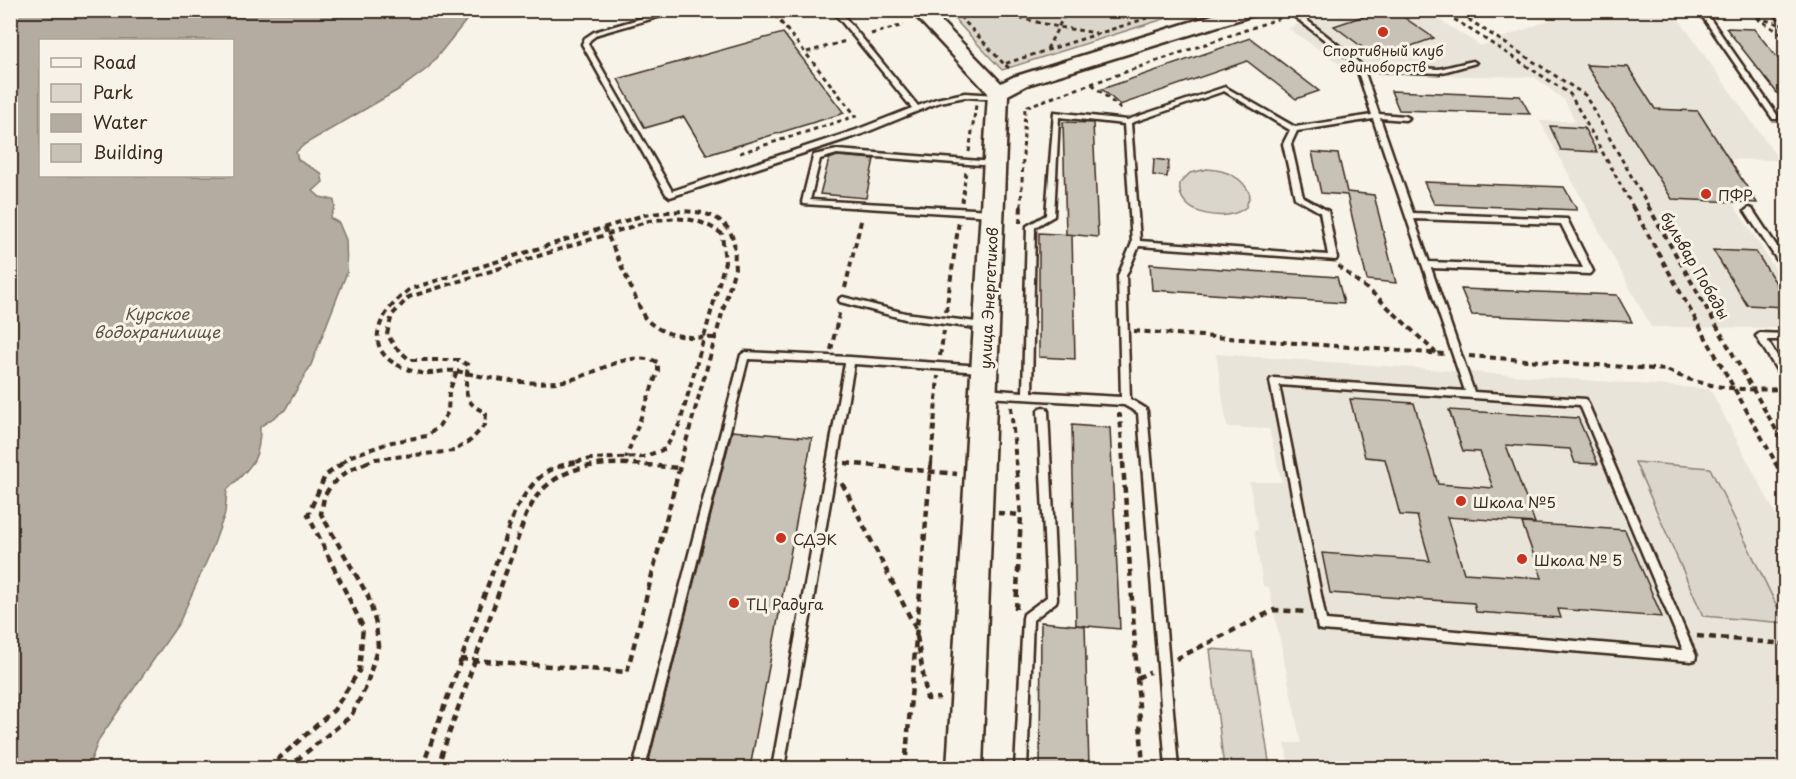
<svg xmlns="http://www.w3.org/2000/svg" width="1796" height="779" font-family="'Playpen Sans',sans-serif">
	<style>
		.built { fill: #e9e4d9 }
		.green { fill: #dbd6cb; stroke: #8b8074; stroke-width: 1.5 }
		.water { fill: #b4aca0; stroke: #84786c; stroke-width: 1.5; fill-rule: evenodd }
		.building { fill: #c8c1b6; stroke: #3b2a1e; stroke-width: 1.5 }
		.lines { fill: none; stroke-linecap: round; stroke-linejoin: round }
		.lane-casing { stroke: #3b2a1e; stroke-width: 5 }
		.secondary-casing { stroke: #3b2a1e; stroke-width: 5 }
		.path-far2 { stroke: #3b2a1e; stroke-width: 3; stroke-dasharray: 4.5 4; stroke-linecap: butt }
		.path-far1 { stroke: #3b2a1e; stroke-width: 4; stroke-dasharray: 6 4.5; stroke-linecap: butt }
		.path { stroke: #3b2a1e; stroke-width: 4.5; stroke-dasharray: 7 5; stroke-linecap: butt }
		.lane { fill: #f7f3e8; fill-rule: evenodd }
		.secondary { fill: #f7f3e8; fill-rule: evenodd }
		.poi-dot { fill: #c8321e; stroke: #f7f3e8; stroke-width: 2 }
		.labels { text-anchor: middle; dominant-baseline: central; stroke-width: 6; stroke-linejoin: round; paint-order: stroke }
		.far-poi-label { font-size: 14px; fill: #3b2a1e; stroke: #f7f3e8 }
		.poi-label { font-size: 15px; fill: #3b2a1e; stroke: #f7f3e8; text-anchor: start }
		.street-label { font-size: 15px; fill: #3b2a1e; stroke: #f7f3e8 }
		.water-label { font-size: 16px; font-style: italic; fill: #5f5145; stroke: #f7f3e8 }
	</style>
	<rect width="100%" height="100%" fill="#f7f3e8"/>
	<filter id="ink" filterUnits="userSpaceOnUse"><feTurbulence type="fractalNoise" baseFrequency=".0167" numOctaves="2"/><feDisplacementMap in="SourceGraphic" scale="12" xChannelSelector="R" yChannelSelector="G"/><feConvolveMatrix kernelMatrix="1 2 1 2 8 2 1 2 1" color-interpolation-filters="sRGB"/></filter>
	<g filter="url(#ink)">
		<!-- built -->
		<g class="built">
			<polygon points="1334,11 1425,11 1481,46 1573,11 1673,11 1779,160 1704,159 1785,284 1785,328 1651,327 1540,121 1575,121 1565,101 1535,77 1354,74 1288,28"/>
			<polygon points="1216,354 1710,389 1785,532 1785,768 1289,768 1285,743 1301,743 1269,587 1263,586 1254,530 1258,530 1249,482 1282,482 1269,429 1227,427"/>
		</g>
		<!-- green -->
		<g class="green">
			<polygon points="947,11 1189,11 1002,70"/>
			<path d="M1207,169c18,1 37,8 43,26l-4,12c-19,17 -71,8 -66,-24l10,-10z"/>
			<polygon points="1635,462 1710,468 1785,623 1703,616"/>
			<polygon points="1210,649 1252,652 1270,768 1224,768"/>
		</g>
		<!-- water -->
		<path class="water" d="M10,11h460l-1,6 -41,51 -30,22 -93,54 -9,8 2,8 23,13 2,9 -10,9 7,6 14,3 1,7 -5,11 9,5 7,17 1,32 -36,93 -26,45 -25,17c0,35 -9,39 -33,63l-2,23 -13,36 -33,74 -80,116 -11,29h-77zM40,40h192v136h-192z"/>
		<!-- building -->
		<g class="building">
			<polygon points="1382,10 1393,10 1434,38 1377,58 1334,26"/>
			<polygon points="1726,28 1754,29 1785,67 1785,103"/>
			<polygon points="783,33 844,113 707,155 684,117 645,128 618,79"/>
			<polygon points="1250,38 1319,91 1296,99 1247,61 1120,105 1102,89"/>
			<polygon points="1586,65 1628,67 1655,109 1698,111 1757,203 1672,199"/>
			<polygon points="1391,91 1520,96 1530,114 1399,110"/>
			<polygon points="1063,122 1093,123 1098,237 1066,234"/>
			<polygon points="1550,126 1584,128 1597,152 1561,150"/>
			<polygon points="1312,152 1338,154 1347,192 1374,195 1396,283 1367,280 1347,195 1321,193"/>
			<polygon points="837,156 874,159 866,198 820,194 829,159"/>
			<polygon points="1154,159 1169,161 1167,177 1153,175"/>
			<polygon points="1424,182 1564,187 1577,210 1434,204"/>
			<polygon points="1039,233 1072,235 1075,359 1039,357"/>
			<polygon points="1713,250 1756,252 1785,297 1785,307 1747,305"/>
			<polygon points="1150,264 1337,277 1344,303 1152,290"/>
			<polygon points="1461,289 1617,295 1632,322 1472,315"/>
			<polygon points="1350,399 1414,403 1438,484 1493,488 1480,452 1463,451 1449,410 1578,418 1598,464 1575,463 1570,449 1506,445 1535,523 1447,517 1464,573 1542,578 1522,523 1625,530 1662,617 1558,609 1561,618 1476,612 1474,603 1330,593 1322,553 1430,561 1417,516 1400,515 1385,459 1365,457"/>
			<polygon points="1072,425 1110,428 1120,629 1076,625"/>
			<polygon points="732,431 812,438 750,768 647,768"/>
			<polygon points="1041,622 1085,626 1089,768 1040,768"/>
		</g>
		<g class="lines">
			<defs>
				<g id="lane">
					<polygon points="670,10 682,10 598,34 590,40 588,44 672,191 856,130 912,108 832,10 839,10 918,106 936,99 965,93 997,95 1000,97 997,99 965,97 940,102 862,134 670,197 666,194 582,44 585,38 594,32"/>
					<path d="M1286,10h8l58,46 10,10 77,3 34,-8 3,2 -37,10 -75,-3 15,44 26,2 4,2 -4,2 -25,-2 33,95 154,6 26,52 -4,3 -158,-6 43,124 112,7 110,257 -1,4 -4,1 -369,-31 -4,-1 -48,-248 1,-2 3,-1 191,13 -92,-272 -76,12 -6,13 12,53 25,14 9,47 -1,2 -197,-14 -13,30 4,123 15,9 2,3 31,357h-12l-28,-355 -14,-8 -138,-8 -3,-1 -2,-3 2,-3 3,-1 37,3 4,-166 19,-11 8,-103 73,8 98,-33 70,40 77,-12 -15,-46 -9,-11zM1224,91l66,39 -7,14 12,54 25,14 8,43 -188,-14 -9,-118zM1059,117l65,7 8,119 -14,33 3,121 -89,-5 3,-165 19,-11zM1414,219l147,5 22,44 -154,-6zM1279,385l301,20 103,245 -357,-30z"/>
					<polygon points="1698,10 1704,10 1777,115 1777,119 1773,119"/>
					<polygon points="837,150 994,162 998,164 994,166 837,154 820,159 810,200 992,210 996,213 992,216 803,204 802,202 813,157 814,155"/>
					<polygon points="1749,208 1752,209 1786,260 1786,270 1783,269 1745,211"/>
					<polygon points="843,297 905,313 984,323 988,326 984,329 905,319 840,302 839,300 840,298"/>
					<polygon points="1760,333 1786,334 1786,340 1767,340 1786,370 1786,381 1783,380 1756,336"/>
					<polygon points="745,352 850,357 982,366 986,369 982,372 854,364 784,768 772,768 845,363 748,359 645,768 633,768 741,355"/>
					<polygon points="1043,407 1046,408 1048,411 1057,599 1056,602 1033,620 1027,768 1015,768 1023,618 1024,614 1047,597 1038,411 1040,408"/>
				</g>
				<polygon id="secondary" points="910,10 930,10 1001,83 1013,77 1229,10 1259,10 1257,14 1027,85 1008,95 982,768 947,768 988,93"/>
			</defs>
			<!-- lane casing -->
			<use href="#lane" class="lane-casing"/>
			<!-- secondary casing -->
			<use href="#secondary" class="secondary-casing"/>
			<!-- path-far2 -->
			<g class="path-far2">
				<polyline points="954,10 1004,64"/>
				<polyline points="986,10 1058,27 1096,33"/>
				<polyline points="1440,10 1570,94 1633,207"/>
				<polyline points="1454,10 1585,95 1649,207"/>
				<polyline points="1770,10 1786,29"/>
				<polyline points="1786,26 1755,17 1786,37"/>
				<polyline points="871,34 904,25"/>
				<polyline points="1047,49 1067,10"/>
				<polyline points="807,52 846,41"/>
				<polyline points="1009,68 1004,64 1172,10"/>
				<polyline points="1092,84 1123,111"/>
				<polyline points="969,152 976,105"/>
				<polyline points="740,153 856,116 771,10"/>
				<polyline points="962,202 966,171"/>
				<polyline points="1021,207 1025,107 1283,17"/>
			</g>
			<!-- path-far1 -->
			<g class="path-far1">
				<polyline points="1632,206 1776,463"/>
				<polyline points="1648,206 1786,447"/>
				<polyline points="1020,223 1021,206"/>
				<path d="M604,227l40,90c20,22 45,20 72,21"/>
				<polyline points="1338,266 1376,296 1436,353"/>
				<polyline points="845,288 862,217"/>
				<polyline points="946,312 959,221"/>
				<polyline points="1134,331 1444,354"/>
				<polyline points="831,350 840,310"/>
				<polyline points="940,356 944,331"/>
				<path d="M1469,356l198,14c36,18 75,21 115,19"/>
				<path d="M457,371c34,8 72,15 107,10 33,-5 60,-32 94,-19v9l-32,87"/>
				<polyline points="1011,407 1016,463"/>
				<polyline points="1117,415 1120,415 1123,463"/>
				<path d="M342,463l9,-7 41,-14 35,-6 12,-10 9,-14 1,-20 8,-21c-14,-2 -28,5 -41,1 -57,-15 -43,-55 -6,-83l234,-74c29,-4 78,-12 89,24 3,9 1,20 2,29l-55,195"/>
				<path d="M365,463l10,-4 79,-8 17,-11 14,-15 1,-11c-4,-4 -9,-5 -13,-9 -11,-10 -6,-27 -5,-40l-9,-5h-49l-15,-13 -8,-13 5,-19 17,-18 240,-76c28,-4 49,-5 73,13l3,28 -45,161 -15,26 -22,8 -53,2 -20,4"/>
				<polyline points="931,463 938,376"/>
			</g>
			<!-- path -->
			<g class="path">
				<polyline points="1123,462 1143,768"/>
				<polyline points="1775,462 1786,481"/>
				<polyline points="845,463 957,474"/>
				<polyline points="842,483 916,629"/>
				<polyline points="998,513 1021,515"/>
				<polyline points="1016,609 1021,515 1016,462"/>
				<polyline points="917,636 927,699 940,698"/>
				<polyline points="1697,636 1786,644"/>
				<polyline points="460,659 627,672 681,462"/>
				<polyline points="1176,659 1274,610 1307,612"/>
				<polyline points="1137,678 1150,672"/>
				<polyline points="268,768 334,710 359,671 363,627 308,515 325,476 344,462"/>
				<polyline points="287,768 351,716 366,687 378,646 376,624 368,596 321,514 324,497 331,485 349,470 369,462"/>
				<path d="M422,768l93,-258c20,-30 25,-41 62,-48"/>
				<path d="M437,768l89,-253c5,-8 8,-17 15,-24 36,-37 91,-27 138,-23"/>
				<polyline points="905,768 931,462"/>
			</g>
			<!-- lane -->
			<use href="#lane" class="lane"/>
			<!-- secondary -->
			<use href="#secondary" class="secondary"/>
		</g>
	</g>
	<!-- markers -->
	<g class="poi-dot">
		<circle cx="1383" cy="32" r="6"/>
		<circle cx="1706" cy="194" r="6"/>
		<circle cx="1461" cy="501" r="6"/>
		<circle cx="781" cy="538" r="6"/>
		<circle cx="1522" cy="559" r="6"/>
		<circle cx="734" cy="603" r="6"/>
	</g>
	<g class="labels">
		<!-- far-poi labels -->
		<g class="far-poi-label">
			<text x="1383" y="50">Спортивный клуб<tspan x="1383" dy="16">единоборств</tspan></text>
		</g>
		<!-- poi labels -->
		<g class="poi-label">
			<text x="1718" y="194">ПФР</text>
			<text x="1473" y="501">Школа №5</text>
			<text x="793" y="538">СДЭК</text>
			<text x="1534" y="559">Школа № 5</text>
			<text x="746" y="603">ТЦ Радуга</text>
		</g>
		<!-- street labels -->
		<g class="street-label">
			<text transform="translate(1696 265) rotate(60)">бульвар Победы</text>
			<text transform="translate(988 298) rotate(-87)">улица Энергетиков</text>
		</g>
		<!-- water labels -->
		<g class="water-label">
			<text x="157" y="313">Курское<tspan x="157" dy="18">водохранилище</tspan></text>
		</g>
	</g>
	<!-- margin -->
	<rect width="1796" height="779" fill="none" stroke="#f7f3e8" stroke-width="36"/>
	<rect x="18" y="18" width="1760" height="743" fill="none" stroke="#3b2a1e" stroke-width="2" filter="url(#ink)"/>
	<!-- legend -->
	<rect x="39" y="39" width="195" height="138" fill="#f7f3e8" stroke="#aca397" stroke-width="1.5"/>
	<rect x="51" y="58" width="30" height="9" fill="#f7f3e8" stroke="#aca397" stroke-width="1.5"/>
	<text x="93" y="69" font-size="18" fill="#3b2a1e">Road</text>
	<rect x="51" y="84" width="30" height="18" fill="#dbd6cb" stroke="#aca397" stroke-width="1.5"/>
	<text x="93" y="99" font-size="18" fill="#3b2a1e">Park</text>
	<rect x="51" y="114" width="30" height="18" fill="#b4aca0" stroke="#aca397" stroke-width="1.5"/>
	<text x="93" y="129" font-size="18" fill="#3b2a1e">Water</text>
	<rect x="51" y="144" width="30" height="18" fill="#c8c1b6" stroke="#aca397" stroke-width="1.5"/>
	<text x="93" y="159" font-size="18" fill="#3b2a1e">Building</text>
</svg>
